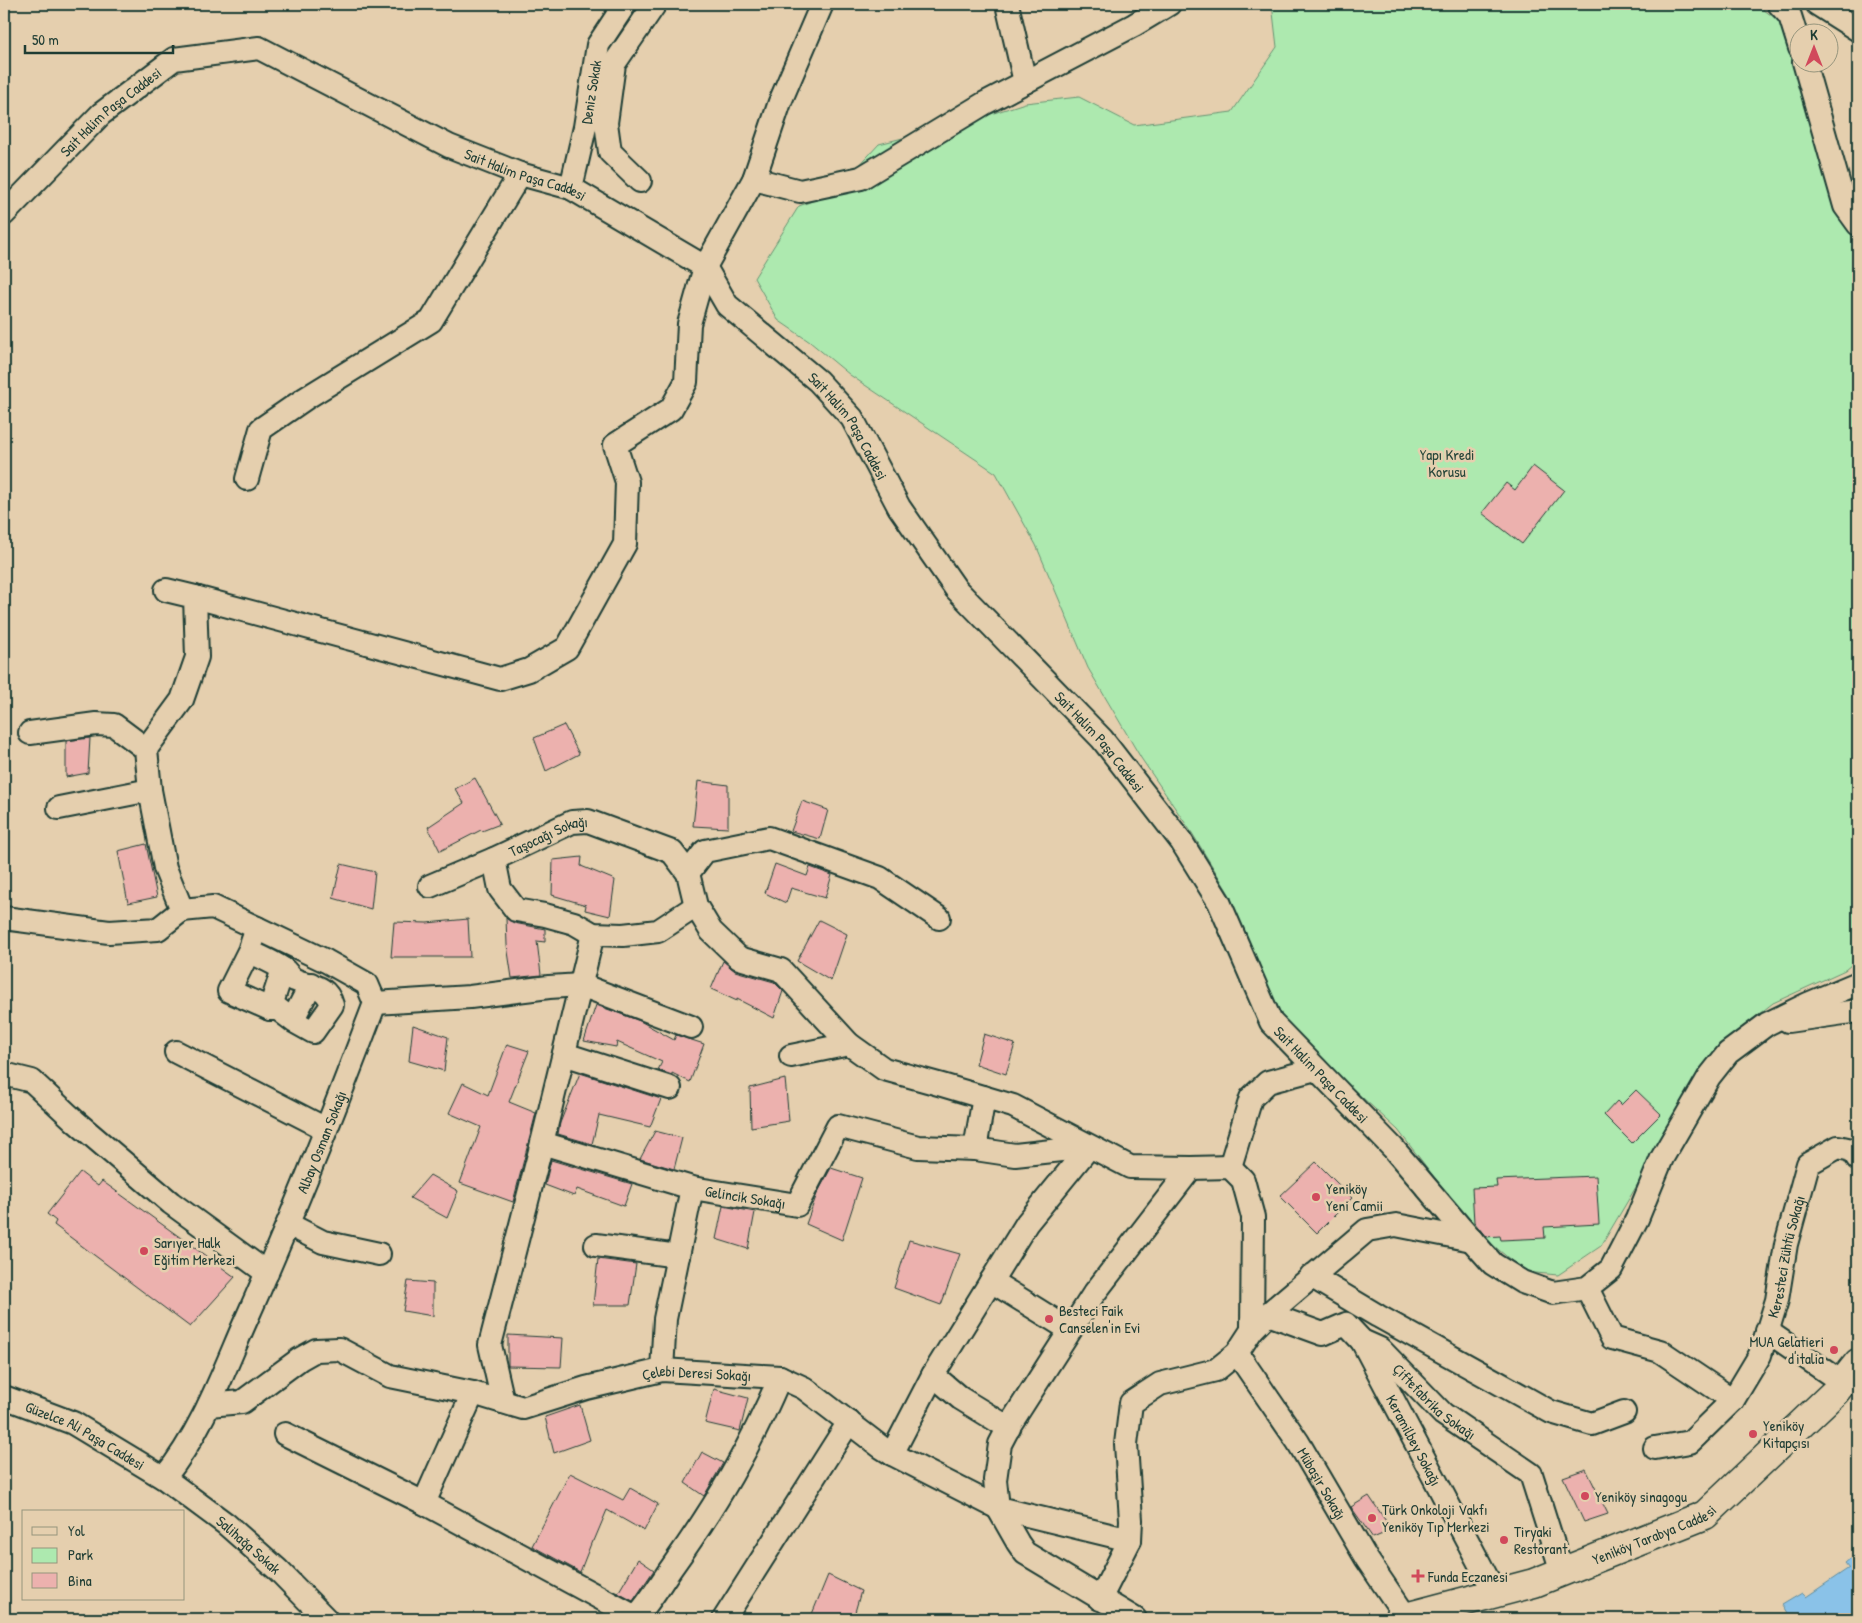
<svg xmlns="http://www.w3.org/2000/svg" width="1862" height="1623" font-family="'Patrick Hand',sans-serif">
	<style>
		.green { fill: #ade9af; stroke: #669372 }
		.water { fill: #8ac2e8; stroke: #5f8da0 }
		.building { fill: #ecb1ae; stroke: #1f3d34 }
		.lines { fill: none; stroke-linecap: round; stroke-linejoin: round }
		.minor-casing { stroke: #1f3d34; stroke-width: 26 }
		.primary-casing { stroke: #1f3d34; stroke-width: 31 }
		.minor { stroke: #e5cfae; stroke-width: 22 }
		.primary { stroke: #e5cfae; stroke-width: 28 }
		.poi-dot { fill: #d1495b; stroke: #e5cfae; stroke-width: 2 }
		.labels { text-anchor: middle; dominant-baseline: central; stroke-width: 5; stroke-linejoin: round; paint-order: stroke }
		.street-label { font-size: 15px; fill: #1f3d34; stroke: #e5cfae }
		.park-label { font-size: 15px; fill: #26463a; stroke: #e5cfae }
		.poi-label { font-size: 15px; fill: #1f3d34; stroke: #e5cfae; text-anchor: start }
	</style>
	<rect width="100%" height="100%" fill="#e5cfae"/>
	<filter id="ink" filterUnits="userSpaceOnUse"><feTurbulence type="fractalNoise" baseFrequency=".02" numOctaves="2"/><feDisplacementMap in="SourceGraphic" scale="10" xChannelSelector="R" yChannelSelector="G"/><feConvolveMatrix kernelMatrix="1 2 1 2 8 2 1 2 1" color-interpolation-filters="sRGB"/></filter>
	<g filter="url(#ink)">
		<!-- green -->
		<polygon class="green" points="1272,4 1756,4 1787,27 1836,213 1858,242 1858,959 1845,970 1773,1003 1726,1040 1694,1089 1601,1246 1558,1275 1525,1272 1474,1229 1398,1130 1283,1025 1236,963 1231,897 1192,833 1141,758 1088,668 1036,545 996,473 850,375 810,342 778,320 754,278 799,206 834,193 879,144 966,122 1025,103 1079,97 1134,125 1232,112 1277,47"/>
		<!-- water -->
		<polygon class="water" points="1858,1552 1858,1619 1791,1619 1782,1605 1802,1593 1806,1597 1849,1568 1845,1563"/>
		<!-- building -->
		<g class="building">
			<polygon points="1533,466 1564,490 1522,544 1482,513 1506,483 1515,490"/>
			<polygon points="564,725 579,754 546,771 534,738"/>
			<polygon points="90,738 88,773 66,777 66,741"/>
			<polygon points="475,778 500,824 482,831 481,830 440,851 428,827 464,803 455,789"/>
			<polygon points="698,781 728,785 728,828 693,826"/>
			<polygon points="802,801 828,810 820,839 791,831"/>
			<polygon points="146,844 157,897 128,903 118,851"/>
			<polygon points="582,857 581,866 615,880 610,916 585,910 586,905 552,895 553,860"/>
			<polygon points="341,864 375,872 371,909 333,898"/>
			<polygon points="775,864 807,876 810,867 832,875 825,898 791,888 786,903 765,893"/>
			<polygon points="506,918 514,923 545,929 545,942 537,941 541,975 512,978 507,945"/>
			<polygon points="468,919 470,957 391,957 394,922 427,923"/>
			<polygon points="819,920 847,934 831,981 797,961"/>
			<polygon points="723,961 735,971 774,982 783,991 774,1018 737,999 737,1001 711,989"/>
			<polygon points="596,1005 640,1021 674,1040 676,1035 704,1044 690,1082 672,1073 672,1075 658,1070 662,1062 617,1042 616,1047 584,1041"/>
			<polygon points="413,1025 448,1037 444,1071 409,1061"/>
			<polygon points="984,1034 1015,1044 1006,1074 976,1064"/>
			<polygon points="507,1044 529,1051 509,1102 536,1113 513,1202 460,1183 481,1127 449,1113 463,1083 488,1095"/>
			<polygon points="580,1073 661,1099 650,1127 599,1115 592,1144 558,1134 560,1123"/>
			<polygon points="785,1079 789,1121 751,1127 750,1088"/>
			<polygon points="1636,1090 1661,1114 1632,1143 1604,1115 1617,1101 1621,1105"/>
			<polygon points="655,1131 682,1138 674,1169 640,1159"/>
			<polygon points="551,1160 632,1184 624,1206 577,1189 574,1196 545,1185"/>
			<polygon points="1316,1162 1352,1198 1317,1233 1280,1196"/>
			<polygon points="831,1168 862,1178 842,1240 806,1224 817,1194"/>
			<polygon points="80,1172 98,1186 102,1181 235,1277 190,1327 54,1225 56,1221 47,1214"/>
			<polygon points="430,1175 458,1191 447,1218 410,1198"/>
			<polygon points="1596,1176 1599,1224 1544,1227 1545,1238 1501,1240 1500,1236 1486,1237 1474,1222 1472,1188 1497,1187 1496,1180"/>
			<polygon points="723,1206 755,1212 748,1249 716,1239"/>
			<polygon points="909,1240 960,1254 941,1305 894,1288"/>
			<polygon points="598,1259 636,1264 630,1305 593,1305"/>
			<polygon points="408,1281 433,1283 433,1316 403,1311"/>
			<polygon points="508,1335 563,1338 561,1367 508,1366"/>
			<polygon points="714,1389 748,1398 740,1431 705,1423"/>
			<polygon points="580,1405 590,1440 554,1453 545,1417"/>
			<polygon points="702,1452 723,1463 704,1496 685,1483"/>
			<polygon points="1586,1469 1608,1514 1584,1522 1563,1477"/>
			<polygon points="570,1473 623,1500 630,1488 658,1504 644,1531 607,1510 594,1541 592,1541 580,1572 532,1546"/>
			<polygon points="1369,1496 1392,1530 1373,1538 1351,1507"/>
			<polygon points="638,1559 654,1570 633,1601 618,1593"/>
			<polygon points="828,1575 861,1591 853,1619 810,1619"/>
		</g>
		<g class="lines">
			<defs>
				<g id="minor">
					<polyline points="1007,4 1025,82"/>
					<polyline points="1779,4 1790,16 1800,48"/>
					<polyline points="1817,4 1858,30"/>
					<polyline points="1804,62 1845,206 1858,224"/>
					<polyline points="754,179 800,191 861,178 985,103 1134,25 1169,4"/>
					<polyline points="640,181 610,152 606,123 614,64 655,4"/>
					<path id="s1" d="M571,188l14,-61 13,-82 27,-41"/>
					<path id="s2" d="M4,214l97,-100 73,-55 85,-11 190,98 71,28 51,14 134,79 22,38 91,76 34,37 47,89 57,82 146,150 79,102 38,61 52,120 122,126 68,80 32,36 29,18 31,11 34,-5 24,-19 26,-50 25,-61 47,-81 19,-24 39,-29 41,-20 50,-21"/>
					<polyline points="247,479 261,429 306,398 431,321 520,174"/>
					<polyline points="195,597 500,679 529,670 567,648 625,544 627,482 615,445 671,409 686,382 689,324 705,267 754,179 780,102 822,4"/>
					<polyline points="30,733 96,724 114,725 146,749"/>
					<polyline points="59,808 150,790"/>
					<polyline points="494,859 500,889 516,910 545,915 574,923 593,934 623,935 658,931 696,906"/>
					<path id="s3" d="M430,886l64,-27 78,-37 16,-1 84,31 16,21"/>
					<polyline points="4,918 109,932 158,929 182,910 165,868 150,790 146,749 182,700 197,657 195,597 166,590"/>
					<polyline points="593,934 542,1143 692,1188 665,1319 662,1370"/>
					<path d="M249,951c11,6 24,11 34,18 5,3 7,9 12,11 16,7 31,4 37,25l-19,27 -18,-10 -17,-13h-8l-41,-18 20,-40 8,-23"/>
					<polyline points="375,1003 470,997 549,987 581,985 691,1027"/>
					<polyline points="270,1009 283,969"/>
					<polyline points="293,1019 311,984"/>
					<polyline points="1788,1021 1858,1011"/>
					<polyline points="176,1052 326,1129"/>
					<polyline points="564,1054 670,1088"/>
					<polyline points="791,1056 849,1044"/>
					<polyline points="4,1074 32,1081 75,1121 171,1203 267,1273"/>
					<polyline points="975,1149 1015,1155 1089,1147"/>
					<polyline points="1230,1167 1251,1098 1268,1082 1316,1069"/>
					<path id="s4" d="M692,1188l105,17 41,-79 80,21 57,2 9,-52"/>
					<polyline points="288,1224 323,1242 379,1254"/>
					<polyline points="596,1245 678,1256"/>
					<polyline points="1311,1276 1378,1316 1551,1412 1592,1424 1624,1412"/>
					<polyline points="991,1281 1070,1330"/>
					<polyline points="1587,1288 1612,1338 1660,1351 1733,1400"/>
					<polyline points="1268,1314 1367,1230 1396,1225 1472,1240"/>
					<path id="s5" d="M1252,1330l16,-16 55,20 23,-10 16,17 18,8 63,65 88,60 31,98"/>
					<polyline points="1767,1331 1843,1383"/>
					<path id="s6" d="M1362,1341l133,252"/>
					<path id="s7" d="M1237,1353l61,89 68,116 40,59"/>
					<path id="s8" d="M4,1397l69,26 91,55 62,46 52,46 48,49"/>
					<polyline points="503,1402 490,1345 542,1143"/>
					<path id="s9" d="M209,1405l33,-3 58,-43 16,-9 23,-1 51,27 83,17 50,15 63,-20 76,-18 118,7 24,11 77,59 11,7 106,54 132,32 1,-20 -5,-76 5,-41 29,-19 56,-14 21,-17 15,-23 1,-113 -10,-37 -13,-13 -39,1 -61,-1 -117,-61 -71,-21 -58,-16 -35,-25 -68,-74 -42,-12 -28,-27 -15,-25 -8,-33 17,-22 64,-13 111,40 59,40"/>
					<polyline points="1009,1428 960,1398 933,1375 1027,1223 1089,1147"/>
					<polyline points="285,1434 424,1503 639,1619"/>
					<path id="s10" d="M1655,1448l35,-6 43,-42 27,-45 17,-55 9,-56 22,-80 30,-17 14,3 6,9"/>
					<polyline points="892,1454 933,1375"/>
					<path id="s11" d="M164,1478c36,-44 57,-100 79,-151 48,-107 91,-215 132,-324l-8,-19 -41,-23 -113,-54 -31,3"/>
					<polyline points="424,1503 473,1393"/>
					<polyline points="1100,1599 1130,1540"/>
					<path d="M634,1619c15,-15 26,-35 38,-52 45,-63 78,-119 108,-190"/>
					<polyline points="724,1619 849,1422"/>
					<polyline points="1135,1619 1025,1553 1018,1543 998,1508 995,1480 1000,1444 1011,1423 1093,1295 1191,1168"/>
				</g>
				<g id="primary">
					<path id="s12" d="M1398,1619l136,-36 171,-68 130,-123 23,-29"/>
				</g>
			</defs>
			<!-- minor casing -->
			<use href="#minor" class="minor-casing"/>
			<!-- primary casing -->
			<use href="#primary" class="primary-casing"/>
			<!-- minor -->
			<use href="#minor" class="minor"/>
			<!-- primary -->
			<use href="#primary" class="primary"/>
		</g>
	</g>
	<!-- markers -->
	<g class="poi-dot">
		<circle cx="1316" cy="1197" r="5"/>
		<circle cx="144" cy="1251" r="5"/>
		<circle cx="1049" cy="1319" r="5"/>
		<circle cx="1834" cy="1350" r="5"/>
		<circle cx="1753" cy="1434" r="5"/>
		<circle cx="1585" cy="1496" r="5"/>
		<circle cx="1372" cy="1518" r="5"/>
		<circle cx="1504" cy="1540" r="5"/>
		<path d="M1415.5 1568.5h5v5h5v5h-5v5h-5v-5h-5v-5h5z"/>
	</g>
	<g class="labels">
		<!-- street labels -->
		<g class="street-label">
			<text stroke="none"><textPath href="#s1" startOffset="98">Deniz Sokak</textPath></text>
			<text stroke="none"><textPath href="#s2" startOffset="148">Sait Halim Paşa Caddesi</textPath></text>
			<text stroke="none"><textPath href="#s2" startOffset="612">Sait Halim Paşa Caddesi</textPath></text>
			<text stroke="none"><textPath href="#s2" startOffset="1032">Sait Halim Paşa Caddesi</textPath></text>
			<text stroke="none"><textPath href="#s2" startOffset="1438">Sait Halim Paşa Caddesi</textPath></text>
			<text stroke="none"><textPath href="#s3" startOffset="129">Taşocağı Sokağı</textPath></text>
			<text stroke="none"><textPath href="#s2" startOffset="1842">Sait Halim Paşa Caddesi</textPath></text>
			<text stroke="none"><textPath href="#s11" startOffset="372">Albay Osman Sokağı</textPath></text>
			<text stroke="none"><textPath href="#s4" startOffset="54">Gelincik Sokağı</textPath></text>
			<text stroke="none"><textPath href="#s10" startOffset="250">Keresteci Zühtü Sokağı</textPath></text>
			<text stroke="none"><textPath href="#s9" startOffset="520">Çelebi Deresi Sokağı</textPath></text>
			<text stroke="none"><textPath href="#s5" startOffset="225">Çiftefabrika Sokağı</textPath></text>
			<text stroke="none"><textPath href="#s8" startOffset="90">Güzelce Ali Paşa Caddesi</textPath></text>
			<text stroke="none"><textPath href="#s6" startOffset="112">Keramilbey Sokağı</textPath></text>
			<text stroke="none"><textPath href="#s7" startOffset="156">Mübaşir Sokağı</textPath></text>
			<text stroke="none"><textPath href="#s12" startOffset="270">Yeniköy Tarabya Caddesi</textPath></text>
			<text stroke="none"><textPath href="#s8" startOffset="288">Salihağa Sokak</textPath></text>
		</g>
		<!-- park labels -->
		<g class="park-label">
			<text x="1447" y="454">Yapı Kredi<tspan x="1447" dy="17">Korusu</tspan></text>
		</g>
		<!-- poi labels -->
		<g class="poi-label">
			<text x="1326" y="1188">Yeniköy<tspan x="1326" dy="17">Yeni Camii</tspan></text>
			<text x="154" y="1242">Sarıyer Halk<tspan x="154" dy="17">Eğitim Merkezi</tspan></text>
			<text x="1059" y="1310">Besteci Faik<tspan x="1059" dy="17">Canselen'in Evi</tspan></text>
			<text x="1824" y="1341" text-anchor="end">MUA Gelatieri<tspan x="1824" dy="17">d'italia</tspan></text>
			<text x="1763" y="1425">Yeniköy<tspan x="1763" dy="17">Kitapçısı</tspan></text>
			<text x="1595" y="1496">Yeniköy sinagogu</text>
			<text x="1382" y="1509">Türk Onkoloji Vakfı<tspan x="1382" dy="17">Yeniköy Tıp Merkezi</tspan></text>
			<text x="1514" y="1531">Tiryaki<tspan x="1514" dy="17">Restorant</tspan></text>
			<text x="1428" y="1576">Funda Eczanesi</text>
		</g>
	</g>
	<!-- margin -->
	<rect width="1862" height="1623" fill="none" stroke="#e5cfae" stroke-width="20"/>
	<rect x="10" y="10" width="1842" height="1603" fill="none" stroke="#1f3d34" stroke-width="2" filter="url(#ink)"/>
	<!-- legend -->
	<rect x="22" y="1510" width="162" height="90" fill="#e5cfae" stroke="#96957d"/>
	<rect x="32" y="1527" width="25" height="8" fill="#e5cfae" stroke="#96957d"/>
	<text x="68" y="1536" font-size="15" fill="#1f3d34">Yol</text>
	<rect x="32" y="1548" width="25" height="15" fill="#ade9af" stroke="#96957d"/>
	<text x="68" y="1560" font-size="15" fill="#1f3d34">Park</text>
	<rect x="32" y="1573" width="25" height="15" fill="#ecb1ae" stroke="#96957d"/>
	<text x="68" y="1586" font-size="15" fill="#1f3d34">Bina</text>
	<!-- north arrow -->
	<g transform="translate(1814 48)"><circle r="24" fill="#e5cfae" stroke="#96957d"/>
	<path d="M0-4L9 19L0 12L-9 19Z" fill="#d1495b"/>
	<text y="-8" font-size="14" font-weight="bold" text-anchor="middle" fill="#1f3d34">K</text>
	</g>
	<!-- scale -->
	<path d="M25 45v8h148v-8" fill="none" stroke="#1f3d34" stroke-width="2.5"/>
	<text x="32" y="45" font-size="15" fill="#1f3d34" stroke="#e5cfae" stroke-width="4" paint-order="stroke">50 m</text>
</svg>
